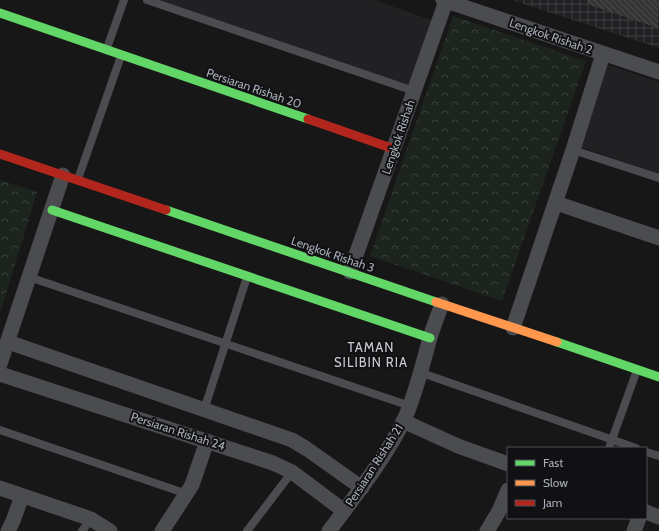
<svg xmlns="http://www.w3.org/2000/svg" width="659" height="531" font-family="Cabin,sans-serif">
	<style>
		.built { fill: #212123 }
		.industrial { fill: url(#industrial-grid) }
		.forest { fill: url(#forest-crowns) }
		.building { fill: url(#building-back-hatch) }
		.lines { fill: none; stroke-linecap: round; stroke-linejoin: round }
		.lane { stroke: #4b4c50; stroke-width: 8 }
		.street { stroke: #4b4c50; stroke-width: 15 }
		.fast { stroke: #63d668; stroke-width: 9 }
		.slow { stroke: #ff974d; stroke-width: 9 }
		.jam { stroke: #b3261e; stroke-width: 9 }
		.labels { text-anchor: middle; dominant-baseline: central; stroke-width: 4; stroke-linejoin: round; paint-order: stroke }
		.street-label { font-size: 12px; fill: #a8adb8; stroke: #111113 }
		.neighbourhood-label { font-size: 13px; letter-spacing: 1px; fill: #c9ccd4; stroke: #111113 }
	</style>
	<defs>
		<pattern id="industrial-grid" width="8" height="8" patternUnits="userSpaceOnUse"><rect width="8" height="8" fill="#212123"/><path d="M0 4h8M4 0v8" fill="none" stroke="#3e3f41"/></pattern>
		<pattern id="forest-crowns" width="20" height="18" patternUnits="userSpaceOnUse"><rect width="20" height="18" fill="#1d241e"/><path d="M2 6a3 3 0 1 1 6 0M12 15a3 3 0 1 1 6 0" fill="none" stroke="#3b413d"/></pattern>
		<pattern id="building-back-hatch" width="6" height="6" patternUnits="userSpaceOnUse"><rect width="6" height="6" fill="#353536"/><path d="M-1 5l2 2M0 0l6 6M5-1l2 2" fill="none" stroke="#4f5051"/></pattern>
	</defs>
	<rect width="100%" height="100%" fill="#171717"/>
	<!-- built -->
	<g class="built">
		<polygon points="152,0 374,0 434,21 411,89"/>
		<polygon points="603,63 659,82 659,174 577,146"/>
	</g>
	<!-- industrial -->
	<polygon class="industrial" points="512,0 659,0 659,48"/>
	<!-- forest -->
	<g class="forest">
		<polygon points="453,16 586,61 502,301 370,256"/>
		<polygon points="0,180 37,192 0,314"/>
	</g>
	<!-- building -->
	<polygon class="building" points="588,0 659,0 658,28 587,4"/>
	<g class="lines">
		<!-- lane -->
		<g class="lane">
			<polyline points="147,0 414,91"/>
			<polyline points="107,48 124,0"/>
			<polyline points="573,150 659,178"/>
			<polyline points="78,179 121,56"/>
			<polyline points="29,277 410,406"/>
			<polyline points="422,373 636,448"/>
			<polyline points="204,410 247,277"/>
			<polyline points="0,430 187,494"/>
			<polyline points="609,448 637,370"/>
			<polyline points="646,452 659,456"/>
			<polyline points="82,531 91,519"/>
			<polyline points="247,531 292,472"/>
		</g>
		<!-- street -->
		<g class="street">
			<polyline points="443,0 659,72"/>
			<polyline points="556,203 659,238"/>
			<polyline points="350,272 446,1"/>
			<polyline points="513,328 573,150 603,54"/>
			<polyline points="8,342 292,440 307,449 362,488"/>
			<polyline points="0,364 63,175"/>
			<polyline points="0,374 273,463 292,472 344,511"/>
			<polyline points="403,421 458,446 508,464"/>
			<polyline points="0,488 91,519 110,531"/>
			<polyline points="646,512 659,517"/>
			<polyline points="8,531 13,521 22,496"/>
			<polyline points="162,531 192,485 207,441"/>
			<path d="M329,531c26,-35 56,-72 75,-111 12,-26 18,-54 26,-82 3,-11 8,-23 12,-34"/>
			<polyline points="487,531 499,511 508,490"/>
			<polyline points="634,531 639,518"/>
		</g>
		<!-- fast -->
		<g class="fast">
			<polyline points="0,13 308,119"/>
			<polyline points="52,210 430,338"/>
			<polyline points="166,210 436,302"/>
			<polyline points="557,342 659,377"/>
		</g>
		<!-- slow -->
		<polyline class="slow" points="436,302 557,342"/>
		<!-- jam -->
		<g class="jam">
			<polyline points="308,119 394,149"/>
			<polyline points="0,154 166,210"/>
		</g>
	</g>
	<g class="labels">
		<!-- street labels -->
		<g class="street-label">
			<text transform="translate(551 36) rotate(19)">Lengkok Rishah 2</text>
			<text transform="translate(254 88) rotate(19)">Persiaran Rishah 20</text>
			<text transform="translate(398 137) rotate(-71)">Lengkok Rishah</text>
			<text transform="translate(333 254) rotate(19)">Lengkok Rishah 3</text>
			<text transform="translate(178 431) rotate(18)">Persiaran Rishah 24</text>
			<text transform="translate(374 465) rotate(-57)">Persiaran Rishah 21</text>
		</g>
		<!-- neighbourhood labels -->
		<g class="neighbourhood-label">
			<text x="371" y="347">TAMAN<tspan x="371" dy="15">SILIBIN RIA</tspan></text>
		</g>
	</g>
	<!-- legend -->
	<rect x="507" y="447" width="140" height="72" fill="#111113" stroke="#4d4f55"/>
	<rect x="515" y="460" width="20" height="6" fill="#63d668" stroke="#4d4f55"/>
	<text x="543" y="467" font-size="12" fill="#a8adb8">Fast</text>
	<rect x="515" y="480" width="20" height="6" fill="#ff974d" stroke="#4d4f55"/>
	<text x="543" y="487" font-size="12" fill="#a8adb8">Slow</text>
	<rect x="515" y="500" width="20" height="6" fill="#b3261e" stroke="#4d4f55"/>
	<text x="543" y="507" font-size="12" fill="#a8adb8">Jam</text>
</svg>
